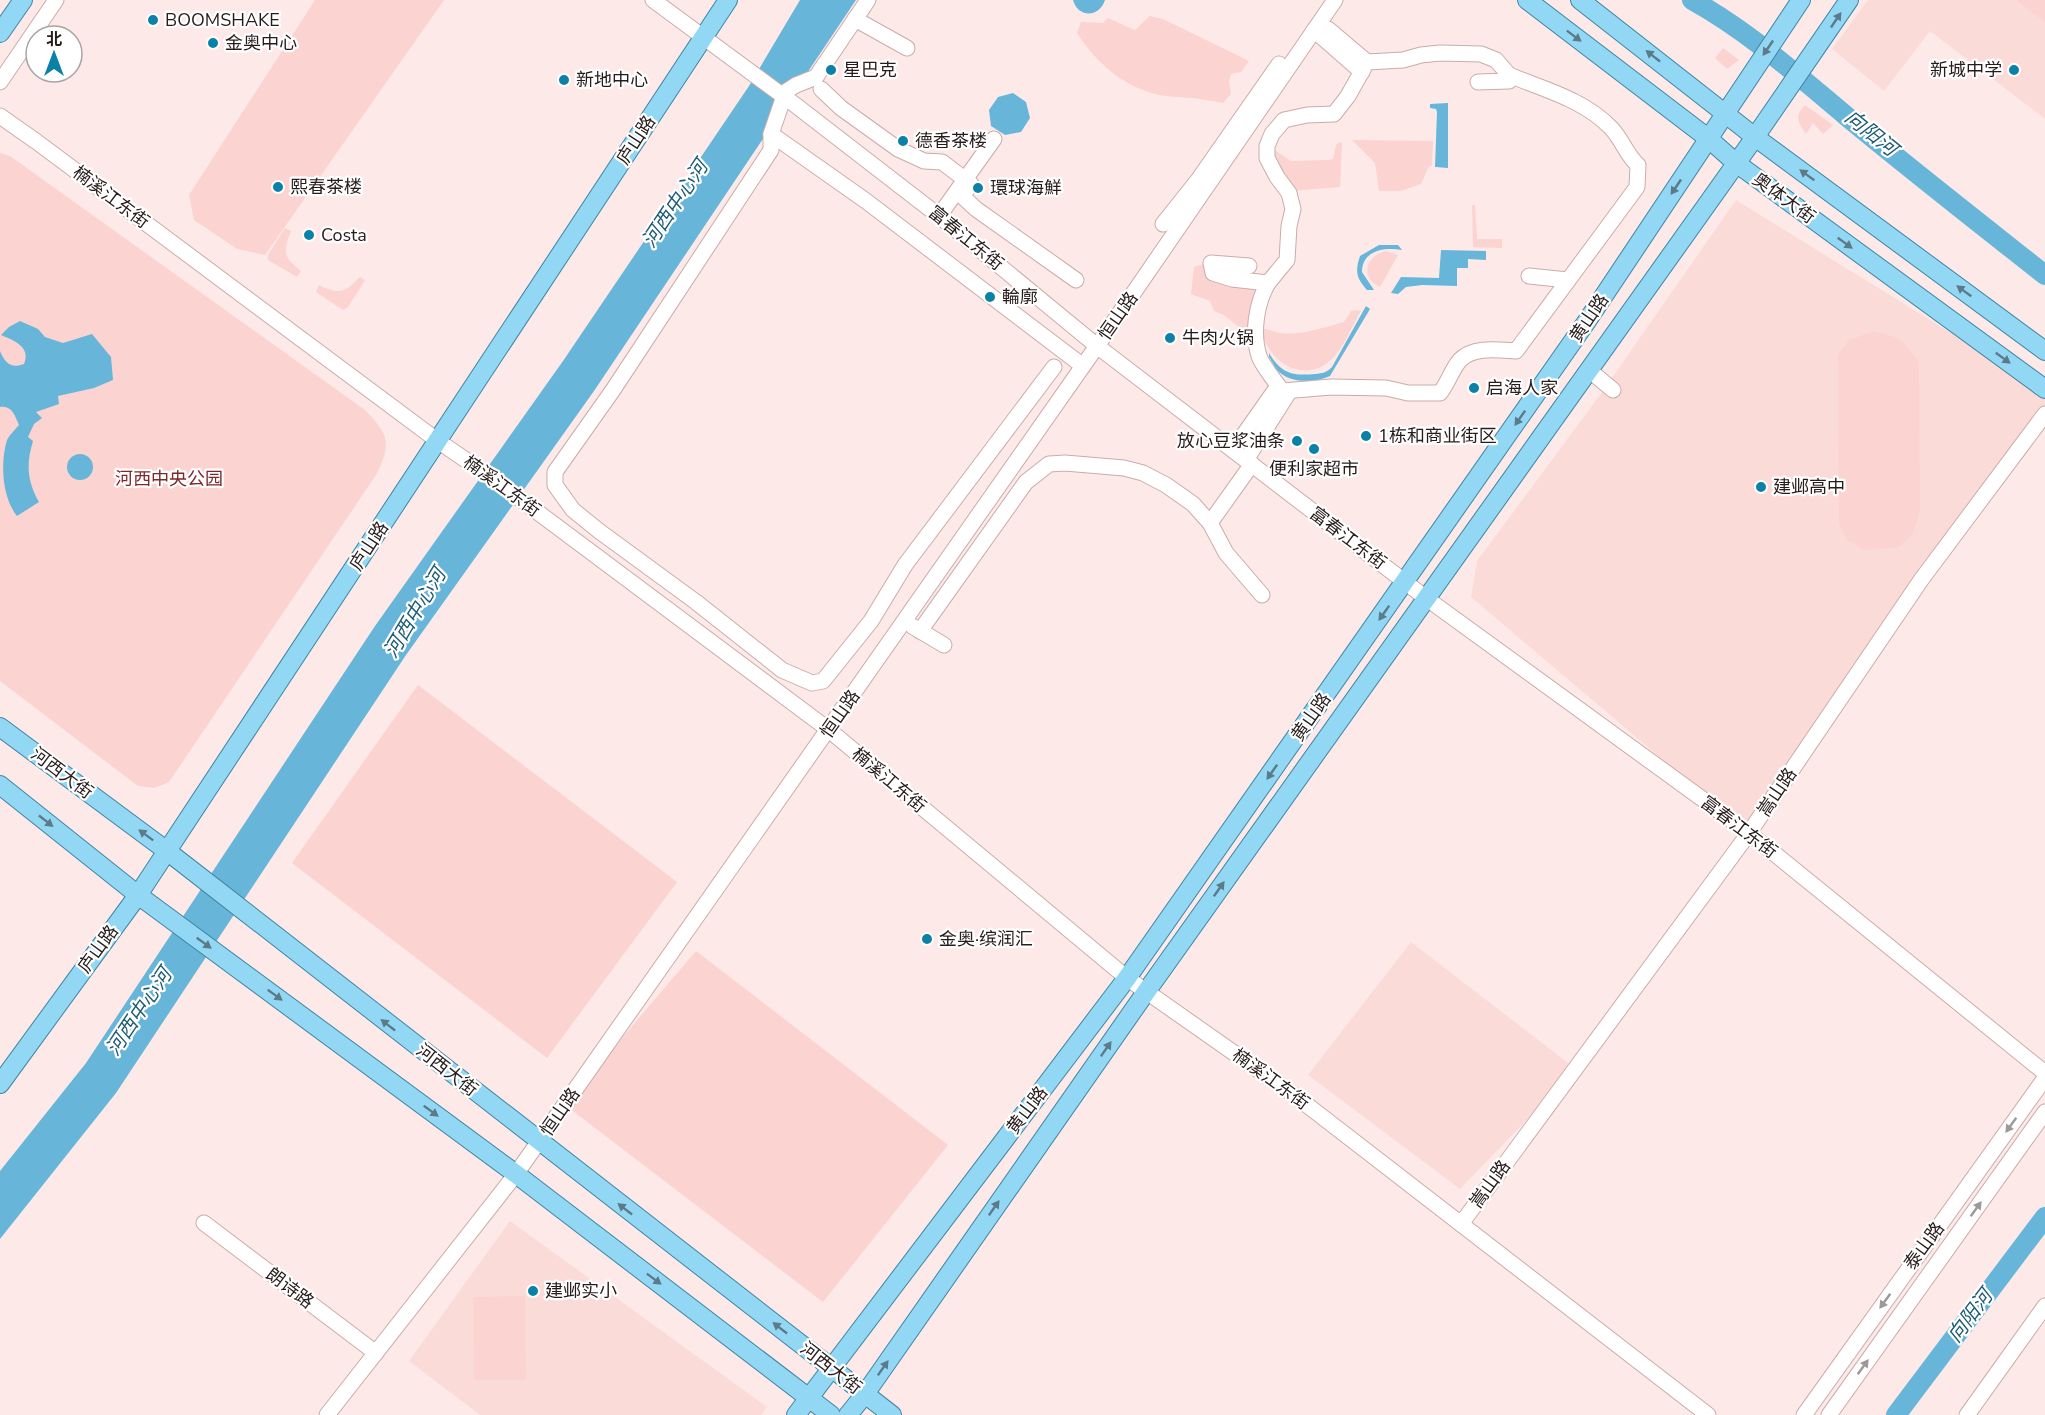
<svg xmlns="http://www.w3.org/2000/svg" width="2045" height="1415" font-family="'Nunito Sans','Noto Sans SC',sans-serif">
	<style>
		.built { fill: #fbdbd8 }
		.green { fill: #fbd3d0 }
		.water { fill: #67b6d9 }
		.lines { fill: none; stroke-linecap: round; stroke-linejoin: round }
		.river { stroke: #67b6d9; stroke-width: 20 }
		.minor-casing { stroke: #caaca9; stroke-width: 17 }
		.major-casing { stroke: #3e85a3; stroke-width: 20 }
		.minor { stroke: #fff; stroke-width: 15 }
		.major { stroke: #92d8f4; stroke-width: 18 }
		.oneway { fill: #5c7a88 }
		.oneway2 { fill: #9e9998 }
		.poi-dot { fill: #0b81a7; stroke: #fff; stroke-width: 2 }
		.labels { text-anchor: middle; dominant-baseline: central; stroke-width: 4.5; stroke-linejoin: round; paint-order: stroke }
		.poi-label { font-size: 18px; fill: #271c1b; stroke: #fff; text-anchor: start }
		.street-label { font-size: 18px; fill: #271c1b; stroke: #fff }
		.park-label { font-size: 18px; fill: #802729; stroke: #fff }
		.water-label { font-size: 20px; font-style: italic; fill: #1e5c75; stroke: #fff }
	</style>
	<rect width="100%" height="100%" fill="#fdeae8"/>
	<!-- built -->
	<g class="built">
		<polygon points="1868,0 2045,0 2045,119 1930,31 1884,91 1832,49"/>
		<polygon points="1736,200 2045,391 2045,414 1749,833 1471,597 1477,561 1600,395"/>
		<polygon points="1411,942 1576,1069 1460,1189 1308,1075"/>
		<polygon points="510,1221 767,1407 761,1415 480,1415 409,1361"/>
	</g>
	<!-- green -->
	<g class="green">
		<polygon points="315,0 444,0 265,255 237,249 194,220 189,195"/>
		<polygon points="2016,0 2045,0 2045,22"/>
		<path d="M1150,16l13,3 86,42 -8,11 -10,2 -2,8 2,12 -8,9c-10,-2 -21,-4 -31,-5 -12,-1 -26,-1 -37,-4 -35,-10 -58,-31 -78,-61l4,-11 22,1 5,-5 27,12z"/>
		<polygon points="1723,48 1739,60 1727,69 1715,58"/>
		<path d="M1805,105l28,20 -10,9 -10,-11 -7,11c-8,-12 -12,-17 -1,-29z"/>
		<polygon points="1352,140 1433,141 1432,165 1428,168 1421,184 1401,191 1379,191 1375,163"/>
		<polygon points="1340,142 1342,144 1340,187 1292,191 1274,168 1273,149 1291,161 1328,160 1333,159 1336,145"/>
		<path d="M0,153l10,3 355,254c24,25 27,33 11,65l-207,307 -15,6 -16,-2 -138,-105z"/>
		<polygon points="1472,205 1475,205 1477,239 1502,239 1502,248 1473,247"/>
		<path d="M285,228l6,3c-8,21 -8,26 10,40l-4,6 -29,-17v-5z"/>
		<path d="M1386,251l12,4 -18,32c-20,-9 -15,-31 6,-36z"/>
		<polygon points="1209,262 1263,284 1253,335 1244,343 1245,332 1224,315 1214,311 1210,301 1191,294 1194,267"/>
		<path d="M360,277l5,3 -17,27 -5,3 -27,-18 3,-7c21,10 25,8 41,-8z"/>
		<path d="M1356,310l5,1c-10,16 -16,35 -29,48 -27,26 -64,4 -70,-28l3,-2c5,1 10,3 15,4 20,3 45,-6 64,-11l7,-11z"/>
		<path d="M1872,331c27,6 32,8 47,32l1,148 -8,24 -15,13 -32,2 -18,-10 -8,-16 -1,-169 10,-14z"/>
		<polygon points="418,685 677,882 547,1058 292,863"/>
		<polygon points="696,951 948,1145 823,1302 565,1105"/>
		<polygon points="525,1296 526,1380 474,1380 473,1297"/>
	</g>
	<!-- water -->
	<g class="water">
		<polygon points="800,0 856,0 594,391 406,655 116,1093 0,1239 0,1171 86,1063 375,626 563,361 749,86"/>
		<path d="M1073,0h32c-6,18 -27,18 -32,0z"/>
		<polygon points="1013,93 1026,102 1030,118 1021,132 1005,135 991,126 989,110 998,97"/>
		<polygon points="1448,103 1448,168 1435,167 1437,112 1436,109 1430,108 1430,104"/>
		<path d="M1379,245h19l4,5c-17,-3 -40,0 -40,22l12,18h-7c-11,-12 -12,-19 -7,-34z"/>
		<polygon points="1441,250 1486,251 1486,260 1468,259 1468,268 1457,268 1457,286 1422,285 1406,287 1398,294 1391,293 1401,277 1439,278"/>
		<path d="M1366,306l4,3 -40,67c-15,7 -40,8 -53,-6 -3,-4 -5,-9 -8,-13v-4c12,20 23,23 46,21 8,-1 11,-1 17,-7z"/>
		<path d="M20,321l18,8 7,8 18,6 29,-9 19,23 2,23 -19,8 -36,8 1,8 -23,8 6,6 -8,6 -6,13 5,4c-7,23 -6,40 6,61l-22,14c-15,-19 -17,-53 -10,-76 3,-6 8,-10 12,-15 -4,-9 -7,-20 -19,-18v-56c5,12 11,18 24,13 7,-17 -9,-23 -23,-29l8,-8z"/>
		<circle cx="80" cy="467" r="13"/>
	</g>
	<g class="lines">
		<!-- river -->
		<g class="river">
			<path d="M1692,0c56,31 104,74 153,115 65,54 133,107 200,160"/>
			<polyline points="1896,1415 2045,1217"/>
		</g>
		<defs>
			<g id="minor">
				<polyline points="653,0 794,104 939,216 1097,346 1426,598 1749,833 2045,1073"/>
				<polyline points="855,19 907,48"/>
				<polyline points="1328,29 1367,62"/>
				<polyline points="1314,30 1362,72"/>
				<polyline points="0,82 56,0"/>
				<polyline points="821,89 841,108 898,149 924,161 942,162 971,184 962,196 976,209 1076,280"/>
				<polyline points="782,94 796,85 816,77 868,0"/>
				<polyline points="784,96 771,134 771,150 613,390 555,472 555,485 573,510 599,531 696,602 782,670 812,683 823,681 871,621 905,565 1054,367"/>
				<polyline points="0,116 37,142 438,441 492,478 829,730 1127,978 1294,1095 1708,1415"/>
				<polyline points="771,134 866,201 1083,366"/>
				<polyline points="939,216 994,139"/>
				<polyline points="1163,224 1198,180 1279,64"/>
				<path d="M1249,266l-38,-3 2,10 19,6 36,4c-12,21 -16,50 -9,73 2,7 19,30 24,35l48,-4 55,1 22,5h32c8,-10 12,-24 20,-33 13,-14 39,-10 56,-9l121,-164 1,-22c-11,-9 -16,-26 -27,-37 -26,-28 -68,-39 -102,-53"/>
				<polyline points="1529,276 1568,280"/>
				<polyline points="1268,283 1287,260 1289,226 1293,209 1289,193 1277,177 1267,158 1267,146 1272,134 1284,120 1307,115 1334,114 1348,96 1367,62 1403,60 1421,55 1440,53 1481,54 1496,60 1509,75 1509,81 1478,82"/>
				<polyline points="1589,370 1613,390"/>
				<polyline points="1233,450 1278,386"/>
				<polyline points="1246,460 1289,392"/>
				<polyline points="1210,523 1252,464"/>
				<polyline points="912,626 944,645"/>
				<polyline points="920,631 1026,482 1049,464 1065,463 1124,468 1143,473 1166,485 1193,504 1210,523 1226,553 1262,595"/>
				<polyline points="204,1223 376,1353"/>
				<polyline points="1461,1224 1749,833 1921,580 2045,414"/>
				<polyline points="327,1415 516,1174 1097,346 1335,0"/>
				<polyline points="1804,1415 2045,1078"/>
				<polyline points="1829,1415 2045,1112"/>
				<polyline points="1967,1415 2045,1306"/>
			</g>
			<g id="major">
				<polyline points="1527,0 1709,139 1736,163 2045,389"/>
				<polyline points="1580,0 1755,137 2045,351"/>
				<polyline points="0,33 23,0"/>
				<polyline points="0,727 167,851 892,1415"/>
				<polyline points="0,785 138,895 516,1174 831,1415"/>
				<polyline points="0,1084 138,895 728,0"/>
				<polyline points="796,1415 1127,978 1587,321 1801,0"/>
				<polyline points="848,1415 865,1394 1146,992 1755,137 1849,0"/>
			</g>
		</defs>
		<!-- minor casing -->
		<use href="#minor" class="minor-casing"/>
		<!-- major casing -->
		<use href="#major" class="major-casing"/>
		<!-- minor -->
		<use href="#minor" class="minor"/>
		<!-- major -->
		<use href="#major" class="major"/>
	</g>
	<!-- one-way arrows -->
	<defs><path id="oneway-solid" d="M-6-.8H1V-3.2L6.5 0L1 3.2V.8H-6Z" transform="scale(1.5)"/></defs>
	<g class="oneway">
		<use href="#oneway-solid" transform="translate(1836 20) rotate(-56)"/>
		<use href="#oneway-solid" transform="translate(1574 36) rotate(37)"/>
		<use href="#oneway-solid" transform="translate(1768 48) rotate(124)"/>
		<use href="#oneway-solid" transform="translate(1653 56) rotate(-142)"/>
		<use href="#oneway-solid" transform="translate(1807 175) rotate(-144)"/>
		<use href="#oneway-solid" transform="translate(1676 187) rotate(124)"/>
		<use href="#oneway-solid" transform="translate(1845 243) rotate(36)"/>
		<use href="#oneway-solid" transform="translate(1964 291) rotate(-144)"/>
		<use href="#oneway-solid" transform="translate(2003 358) rotate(36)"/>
		<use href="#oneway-solid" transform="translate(1520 418) rotate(125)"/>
		<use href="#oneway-solid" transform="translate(1384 613) rotate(125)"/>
		<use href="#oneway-solid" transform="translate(1272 772) rotate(125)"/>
		<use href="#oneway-solid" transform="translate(46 821) rotate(38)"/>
		<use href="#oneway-solid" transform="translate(146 835) rotate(-143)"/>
		<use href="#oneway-solid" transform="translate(1219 889) rotate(-55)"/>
		<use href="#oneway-solid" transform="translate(204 943) rotate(36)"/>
		<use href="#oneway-solid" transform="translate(275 995) rotate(36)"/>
		<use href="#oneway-solid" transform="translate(388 1025) rotate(-142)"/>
		<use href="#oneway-solid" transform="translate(1106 1049) rotate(-55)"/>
		<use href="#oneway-solid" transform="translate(431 1111) rotate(36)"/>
		<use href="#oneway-solid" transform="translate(994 1208) rotate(-55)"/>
		<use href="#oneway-solid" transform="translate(625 1209) rotate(-142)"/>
		<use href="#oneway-solid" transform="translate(654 1279) rotate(37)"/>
		<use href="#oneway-solid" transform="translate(780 1328) rotate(-142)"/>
		<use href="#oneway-solid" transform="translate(883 1368) rotate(-55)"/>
	</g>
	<g class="oneway2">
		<use href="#oneway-solid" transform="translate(2011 1125) rotate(126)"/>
		<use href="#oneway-solid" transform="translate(1976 1209) rotate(-54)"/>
		<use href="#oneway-solid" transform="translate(1885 1301) rotate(126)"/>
		<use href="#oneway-solid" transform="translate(1863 1367) rotate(-54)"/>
	</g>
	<!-- markers -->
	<g class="poi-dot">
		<circle cx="153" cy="20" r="6"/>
		<circle cx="213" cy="43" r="6"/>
		<circle cx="831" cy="70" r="6"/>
		<circle cx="2014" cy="70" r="6"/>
		<circle cx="564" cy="80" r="6"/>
		<circle cx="903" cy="141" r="6"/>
		<circle cx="278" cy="187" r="6"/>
		<circle cx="978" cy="188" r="6"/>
		<circle cx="309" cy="235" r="6"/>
		<circle cx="990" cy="297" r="6"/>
		<circle cx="1170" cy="338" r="6"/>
		<circle cx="1474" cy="388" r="6"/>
		<circle cx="1366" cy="436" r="6"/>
		<circle cx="1297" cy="441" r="6"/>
		<circle cx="1314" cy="449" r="6"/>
		<circle cx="1761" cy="487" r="6"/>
		<circle cx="927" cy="939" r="6"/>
		<circle cx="533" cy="1291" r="6"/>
	</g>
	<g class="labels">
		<!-- poi labels -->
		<g class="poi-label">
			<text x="165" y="20">BOOMSHAKE</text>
			<text x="225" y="43">金奥中心</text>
			<text x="843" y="70">星巴克</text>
			<text x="2002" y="70" text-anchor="end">新城中学</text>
			<text x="576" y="80">新地中心</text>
			<text x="915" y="141">德香茶楼</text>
			<text x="290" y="187">熙春茶楼</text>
			<text x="990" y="188">環球海鮮</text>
			<text x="321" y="235">Costa</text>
			<text x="1002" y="297">輪廓</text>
			<text x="1182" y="338">牛肉火锅</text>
			<text x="1486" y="388">启海人家</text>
			<text x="1378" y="436">1栋和商业街区</text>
			<text x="1285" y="441" text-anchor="end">放心豆浆油条</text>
			<text x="1314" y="469" text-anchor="middle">便利家超市</text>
			<text x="1773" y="487">建邺高中</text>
			<text x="939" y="939">金奥·缤润汇</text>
			<text x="545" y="1291">建邺实小</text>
		</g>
		<!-- street labels -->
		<g class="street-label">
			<text transform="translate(636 140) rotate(-57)">庐山路</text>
			<text transform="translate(111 197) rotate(37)">楠溪江东街</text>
			<text transform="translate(1784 198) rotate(36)">奥体大街</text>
			<text transform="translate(966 238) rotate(39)">富春江东街</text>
			<text transform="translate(1118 316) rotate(-55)">恒山路</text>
			<text transform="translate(1589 318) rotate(-56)">黄山路</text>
			<text transform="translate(502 486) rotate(36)">楠溪江东街</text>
			<text transform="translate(1348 538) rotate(37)">富春江东街</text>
			<text transform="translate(369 546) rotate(-57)">庐山路</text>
			<text transform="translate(840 714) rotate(-55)">恒山路</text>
			<text transform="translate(1311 717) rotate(-55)">黄山路</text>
			<text transform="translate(62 773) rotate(37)">河西大街</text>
			<text transform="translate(889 780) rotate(40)">楠溪江东街</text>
			<text transform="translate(1777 792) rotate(-56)">嵩山路</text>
			<text transform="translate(1739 827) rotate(37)">富春江东街</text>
			<text transform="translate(98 949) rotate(-54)">庐山路</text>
			<text transform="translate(447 1070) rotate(38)">河西大街</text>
			<text transform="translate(1271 1079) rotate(36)">楠溪江东街</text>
			<text transform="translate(1027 1110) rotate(-53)">黄山路</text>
			<text transform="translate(560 1112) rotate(-55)">恒山路</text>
			<text transform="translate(1490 1184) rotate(-54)">嵩山路</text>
			<text transform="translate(1924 1246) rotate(-54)">泰山路</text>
			<text transform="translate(290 1288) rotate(37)">朗诗路</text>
			<text transform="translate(831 1368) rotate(38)">河西大街</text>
		</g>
		<!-- park labels -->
		<g class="park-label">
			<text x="169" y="479">河西中央公园</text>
		</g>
		<!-- water labels -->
		<g class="water-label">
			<text transform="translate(1871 133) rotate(39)">向阳河</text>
			<text transform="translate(675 204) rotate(-56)">河西中心河</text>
			<text transform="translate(415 613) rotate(-59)">河西中心河</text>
			<text transform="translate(139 1012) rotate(-56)">河西中心河</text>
			<text transform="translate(1970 1316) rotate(-53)">向阳河</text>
		</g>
	</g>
	<!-- north arrow -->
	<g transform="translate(54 54)"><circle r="28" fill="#ffffff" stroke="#a9a4a4" stroke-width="1.5"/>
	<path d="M0-4.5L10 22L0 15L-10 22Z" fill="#0b81a7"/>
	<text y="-9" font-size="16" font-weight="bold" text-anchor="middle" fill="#271c1b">北</text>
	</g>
</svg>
